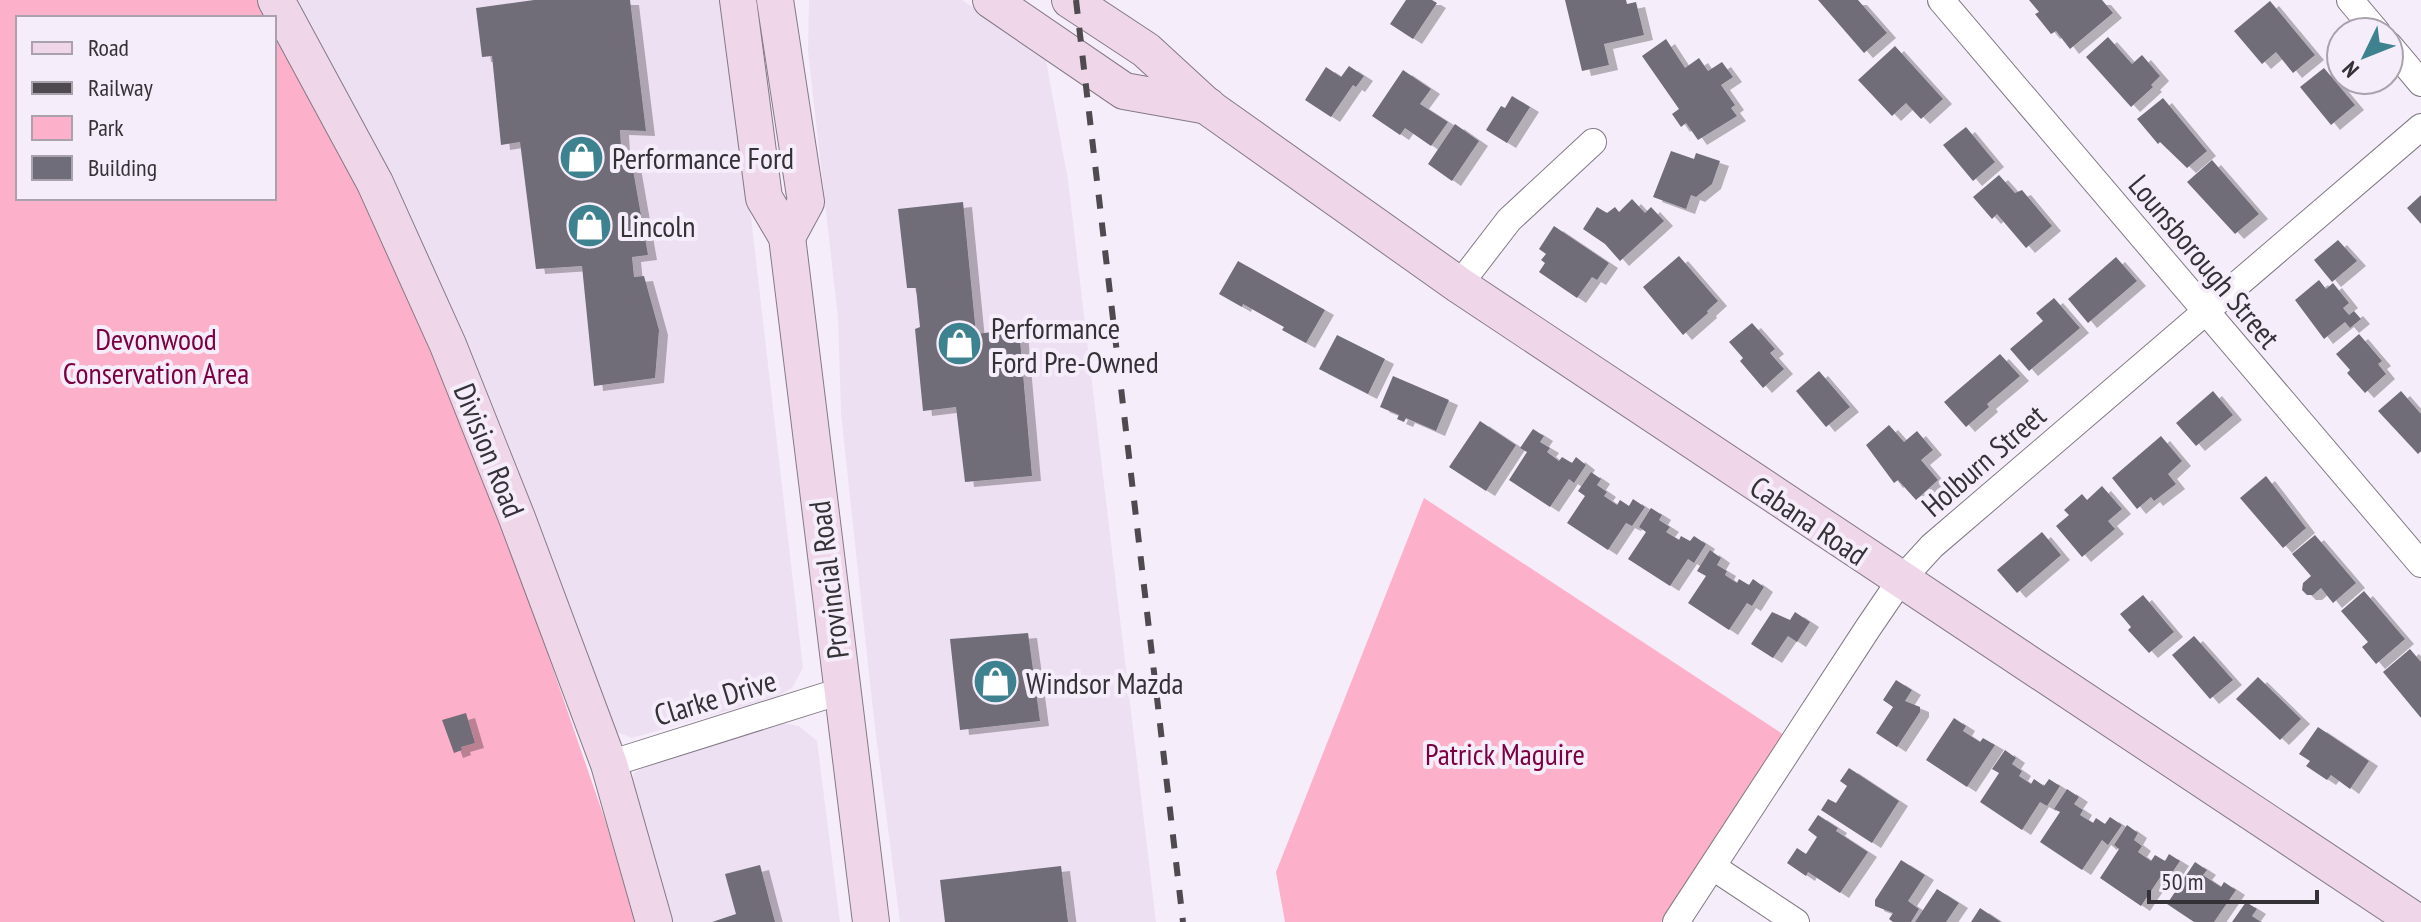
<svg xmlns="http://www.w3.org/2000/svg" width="2421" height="922" font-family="'PT Sans Narrow',sans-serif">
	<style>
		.built { fill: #eee0f3 }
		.green { fill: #fdb0c9 }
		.building { fill: #6f6d79; filter: url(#shadow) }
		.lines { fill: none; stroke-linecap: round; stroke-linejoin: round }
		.street-casing { stroke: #827a85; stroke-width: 28 }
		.secondary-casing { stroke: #827a85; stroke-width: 38 }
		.street { stroke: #fff; stroke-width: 26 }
		.secondary { stroke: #efd6e9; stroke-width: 36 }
		.rail { stroke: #4e4a50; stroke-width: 6; stroke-dasharray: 14 14; stroke-linecap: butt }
		.labels { text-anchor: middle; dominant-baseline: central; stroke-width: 8; stroke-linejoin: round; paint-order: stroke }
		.poi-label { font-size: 30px; fill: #353237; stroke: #f6edfa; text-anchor: start }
		.street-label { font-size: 30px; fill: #353237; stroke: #f6edfa }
		.park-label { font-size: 30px; fill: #7b0042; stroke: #f6edfa }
	</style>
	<defs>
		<filter id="shadow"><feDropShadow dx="9" dy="5" stdDeviation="0" flood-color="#0004"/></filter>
	</defs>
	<rect width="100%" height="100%" fill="#f6edfa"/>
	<!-- built -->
	<g class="built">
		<polygon points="285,0 726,0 803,668 792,688 776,697 632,738 612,730"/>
		<polygon points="809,0 962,0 1045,55 1068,180 1156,922 900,922 874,720 841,414 838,319 808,51"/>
		<polygon points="784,723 799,726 817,741 840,922 663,922 628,795 634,773 651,763"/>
	</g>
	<!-- green -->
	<g class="green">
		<polygon points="0,0 262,0 273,18 18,18 18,198 274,198 274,19 381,221 462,416 533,611 606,823 635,922 0,922"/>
		<polygon points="1424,498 1784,735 1661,922 1285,922 1276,872"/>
	</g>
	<!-- building -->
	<g class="building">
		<polygon points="534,0 630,0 646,131 620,130 621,147 622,166 632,164 648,255 632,257 634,277 644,276 659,330 655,378 594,386 582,266 536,269 520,142 501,145 492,56 482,57 476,8"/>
		<polygon points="1406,0 1432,0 1437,3 1413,39 1390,24"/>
		<polygon points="1565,0 1626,0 1627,4 1636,2 1644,35 1604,44 1609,65 1582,71"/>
		<polygon points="1818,0 1858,0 1887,33 1864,53"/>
		<polygon points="2029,0 2102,0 2113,13 2070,49 2056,31 2051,34 2035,14 2039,12"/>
		<polygon points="2270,1 2315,55 2293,73 2276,52 2262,64 2234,31"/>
		<polygon points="2108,37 2132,64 2142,55 2160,76 2151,85 2153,87 2131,107 2086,57"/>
		<polygon points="1666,39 1685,68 1699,58 1708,71 1722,62 1733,77 1721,85 1735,105 1731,108 1737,116 1698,140 1686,123 1681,127 1672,114 1679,109 1642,56"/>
		<polygon points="1895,46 1943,99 1921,119 1906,103 1892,116 1858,80"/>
		<polygon points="1349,66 1364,76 1356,87 1353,85 1331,117 1305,100 1326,67 1341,77"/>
		<polygon points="2324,68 2355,105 2331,125 2300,87"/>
		<polygon points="1403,70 1431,89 1420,104 1448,122 1431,146 1405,128 1400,135 1372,116"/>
		<polygon points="1512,96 1530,107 1507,143 1486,130 1501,106 1505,108"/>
		<polygon points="2163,98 2207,151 2187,168 2160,142 2158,144 2137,119"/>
		<polygon points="1455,124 1479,141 1452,181 1428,164"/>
		<polygon points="1966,127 1995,162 1973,181 1943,145"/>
		<polygon points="1671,151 1694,159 1696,153 1720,161 1712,184 1696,197 1691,195 1686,209 1653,197"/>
		<polygon points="2212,160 2259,214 2235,234 2187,182"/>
		<polygon points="1999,175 2015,193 2022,190 2052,226 2026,248 1997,214 1992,219 1973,197"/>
		<polygon points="2421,195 2421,224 2407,208"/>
		<polygon points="1632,199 1645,213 1651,207 1664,221 1620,261 1605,244 1583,229 1597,207 1607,213 1615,207 1619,212"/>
		<polygon points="963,202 976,334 1019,329 1032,476 965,482 956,407 923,411 915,329 920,327 916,288 907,288 898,209"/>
		<polygon points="1554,226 1609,263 1597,280 1592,277 1577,298 1539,272 1545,263 1541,260 1546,254 1539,249"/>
		<polygon points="2338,240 2357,261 2332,282 2314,260"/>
		<polygon points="1679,256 1718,301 1707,311 1708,313 1683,335 1643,287"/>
		<polygon points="2116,257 2137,281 2088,323 2068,299"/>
		<polygon points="1238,261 1325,310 1306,343 1282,330 1284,327 1243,304 1242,307 1219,294"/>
		<polygon points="2319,280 2326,289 2333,283 2349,303 2343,308 2349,315 2354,311 2361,319 2350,328 2345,322 2324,339 2295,300"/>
		<polygon points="2054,298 2080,328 2029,371 2010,349 2043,321 2036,313"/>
		<polygon points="1752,323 1775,349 1770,353 1784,369 1763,388 1740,361 1743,358 1729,342"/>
		<polygon points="2359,334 2382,361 2378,364 2386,374 2365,393 2347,373 2350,370 2336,354"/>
		<polygon points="1337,335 1385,359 1368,394 1319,369"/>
		<polygon points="2000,354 2020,376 1987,404 1989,407 1966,427 1944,402"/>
		<polygon points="1819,371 1850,407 1826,427 1796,391"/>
		<polygon points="1393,376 1449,400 1436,431 1406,418 1404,422 1397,419 1399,415 1380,407"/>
		<polygon points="2213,391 2233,415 2196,446 2176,423"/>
		<polygon points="2401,391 2421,414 2421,451 2418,454 2378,411"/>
		<polygon points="1480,421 1516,445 1486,491 1449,467"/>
		<polygon points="1889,425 1904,442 1917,431 1933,450 1921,460 1938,480 1916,500 1898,480 1894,483 1866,445"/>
		<polygon points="1533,429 1544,436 1540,442 1550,448 1547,452 1559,461 1562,457 1572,463 1576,457 1586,465 1574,483 1569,479 1550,507 1509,480 1527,452 1520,448"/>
		<polygon points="2161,436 2182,461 2168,474 2176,484 2154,501 2151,497 2137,509 2112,478"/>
		<polygon points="1591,472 1601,479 1597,485 1607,492 1604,496 1617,505 1620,500 1629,506 1633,499 1645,507 1632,526 1626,523 1608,550 1567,523 1585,496 1578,491"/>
		<polygon points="2266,476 2306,528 2283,548 2240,498"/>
		<polygon points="2102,486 2122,509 2108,521 2115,529 2082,557 2056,526 2069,515 2064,510 2082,494 2087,500"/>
		<polygon points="1651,508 1662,515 1659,520 1670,527 1666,532 1679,540 1681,536 1690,541 1694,536 1706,544 1694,563 1688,559 1670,586 1628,559 1646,532 1639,527"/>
		<polygon points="2042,532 2061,555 2017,593 1997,570"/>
		<polygon points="2315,535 2356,583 2333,603 2321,588 2313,595 2307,595 2302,590 2303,583 2311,576 2292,554"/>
		<polygon points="1710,550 1721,558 1717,565 1727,571 1725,575 1737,583 1739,579 1749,585 1753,579 1764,587 1752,606 1747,603 1729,630 1688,603 1706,576 1697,571"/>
		<polygon points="2364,591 2405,639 2376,664 2362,647 2368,642 2341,611"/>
		<polygon points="2143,595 2174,632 2149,653 2128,630 2131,627 2120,614"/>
		<polygon points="1772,612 1790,620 1795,612 1810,622 1797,642 1788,636 1773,658 1751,644"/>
		<polygon points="1028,633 1040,721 960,730 950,639"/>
		<polygon points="2194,636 2233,680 2210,699 2172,655"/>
		<polygon points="2410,649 2421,662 2421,718 2383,672"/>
		<polygon points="2258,677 2301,719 2280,740 2236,699"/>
		<polygon points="1896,680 1912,690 1905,701 1920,707 1920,712 1897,747 1876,733 1893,707 1883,700"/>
		<polygon points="466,713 475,743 461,747 462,750 454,753 442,720"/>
		<polygon points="1954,718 1966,726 1963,731 1980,742 1983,738 1995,745 1967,787 1926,760"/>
		<polygon points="2318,727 2369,761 2350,789 2331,775 2327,780 2306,766 2310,761 2299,754"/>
		<polygon points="2005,750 2016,758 2012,764 2022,771 2019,776 2031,784 2034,779 2044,786 2049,779 2060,786 2047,806 2040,802 2022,830 1980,802 1999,773 1992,769"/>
		<polygon points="1849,768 1899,801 1872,843 1821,810 1828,799 1836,803 1847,786 1840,781"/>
		<polygon points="2067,789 2079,797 2074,804 2083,810 2080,815 2093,823 2096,818 2105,824 2110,817 2122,825 2108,845 2102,840 2082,870 2040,842 2060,812 2054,809"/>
		<polygon points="1818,815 1838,828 1836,831 1868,852 1840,893 1808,872 1806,876 1787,863 1797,848 1806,854 1817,837 1808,830"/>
		<polygon points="2127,825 2138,833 2134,840 2142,846 2138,852 2151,861 2155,855 2165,861 2169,854 2180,861 2167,880 2161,876 2141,906 2100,878 2119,849 2114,845"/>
		<polygon points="1901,860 1925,875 1908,901 1919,909 1911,922 1893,922 1889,919 1893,913 1875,906 1875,900"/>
		<polygon points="2195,862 2207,870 2203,875 2221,887 2224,882 2236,890 2214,922 2194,922 2167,904"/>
		<polygon points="760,865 775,922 712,922 736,914 725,874"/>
		<polygon points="1061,866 1068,922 945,922 940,880"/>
		<polygon points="1937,889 1959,903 1946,922 1915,922"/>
		<polygon points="2246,902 2257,909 2252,916 2261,922 2232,922"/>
		<polygon points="1980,908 2001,922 1971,922"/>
	</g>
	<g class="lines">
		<defs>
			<g id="street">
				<polyline points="1941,0 2421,564"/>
				<polyline points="2350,0 2377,32"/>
				<polyline points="2389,45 2421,83"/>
				<polyline points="1459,285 1509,220 1593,142"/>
				<polyline points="609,764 841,691"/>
				<polyline points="1713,867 1796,922"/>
				<polyline points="1676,922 1868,628 1900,581 1932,546 2421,127"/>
			</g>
			<g id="secondary">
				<polyline points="276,0 375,183 448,345 517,518 609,764 654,922"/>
				<polyline points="738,0 764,198 787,237 871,922"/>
				<polyline points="775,0 806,202 787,237"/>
				<polyline points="991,0 1124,91 1208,106"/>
				<polyline points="1070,0 1146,50 1208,107 1459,285 2417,922"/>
			</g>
		</defs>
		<!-- street casing -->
		<use href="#street" class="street-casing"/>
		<!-- secondary casing -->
		<use href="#secondary" class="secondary-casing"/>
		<!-- street -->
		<use href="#street" class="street"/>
		<!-- secondary -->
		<use href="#secondary" class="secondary"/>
		<!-- rail -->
		<polyline class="rail" points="1076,0 1183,922"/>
	</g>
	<!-- icons -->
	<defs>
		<symbol id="shop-disc" viewBox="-11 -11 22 22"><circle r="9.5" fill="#3e8290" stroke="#f6edfa"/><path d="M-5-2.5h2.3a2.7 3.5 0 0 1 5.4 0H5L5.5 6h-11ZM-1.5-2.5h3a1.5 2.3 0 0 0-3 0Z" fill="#fff"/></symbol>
	</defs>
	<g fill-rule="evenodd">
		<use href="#shop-disc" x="556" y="132" width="51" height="51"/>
		<use href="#shop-disc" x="564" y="200" width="51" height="51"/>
		<use href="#shop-disc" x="934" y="318" width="51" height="51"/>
		<use href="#shop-disc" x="970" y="656" width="51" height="51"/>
	</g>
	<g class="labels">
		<!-- poi labels -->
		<g class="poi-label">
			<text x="612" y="157">Performance Ford</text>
			<text x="620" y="225">Lincoln</text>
			<text x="991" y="327">Performance<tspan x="991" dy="34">Ford Pre-Owned</tspan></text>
			<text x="1026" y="682">Windsor Mazda</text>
		</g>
		<!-- street labels -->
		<g class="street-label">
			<text transform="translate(2205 261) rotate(50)">Lounsborough Street</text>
			<text transform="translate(490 450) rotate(68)">Division Road</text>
			<text transform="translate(1983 460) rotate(-41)">Holburn Street</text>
			<text transform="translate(1809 520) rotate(34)">Cabana Road</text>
			<text transform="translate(828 580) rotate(-97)">Provincial Road</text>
			<text transform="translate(715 697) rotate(-17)">Clarke Drive</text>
		</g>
		<!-- park labels -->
		<g class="park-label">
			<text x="156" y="338">Devonwood<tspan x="156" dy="34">Conservation Area</tspan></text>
			<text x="1505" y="753">Patrick Maguire</text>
		</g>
	</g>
	<!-- legend -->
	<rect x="16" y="16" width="260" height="184" fill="#f6edfa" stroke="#a9a2ac" stroke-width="2"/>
	<rect x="32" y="42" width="40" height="12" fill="#efd6e9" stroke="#a9a2ac" stroke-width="2"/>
	<text x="88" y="56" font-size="24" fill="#353237">Road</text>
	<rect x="32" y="82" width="40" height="12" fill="#4e4a50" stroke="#a9a2ac" stroke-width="2"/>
	<text x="88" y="96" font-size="24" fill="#353237">Railway</text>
	<rect x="32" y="116" width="40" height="24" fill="#fdb0c9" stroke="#a9a2ac" stroke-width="2"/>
	<text x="88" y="136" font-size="24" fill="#353237">Park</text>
	<rect x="32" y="156" width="40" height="24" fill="#6f6d79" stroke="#a9a2ac" stroke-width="2"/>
	<text x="88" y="176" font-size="24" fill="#353237">Building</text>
	<!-- north arrow -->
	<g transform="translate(2365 56) rotate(227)"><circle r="38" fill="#f6edfa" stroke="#a9a2ac" stroke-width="2"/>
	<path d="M0-6L14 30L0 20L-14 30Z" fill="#3e8290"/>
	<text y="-12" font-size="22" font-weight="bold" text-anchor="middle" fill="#353237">N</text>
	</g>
	<!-- scale -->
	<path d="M2149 890v12h168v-12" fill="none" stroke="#353237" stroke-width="4"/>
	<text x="2161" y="890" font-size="24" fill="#353237" stroke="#f6edfa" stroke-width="6" paint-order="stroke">50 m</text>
</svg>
